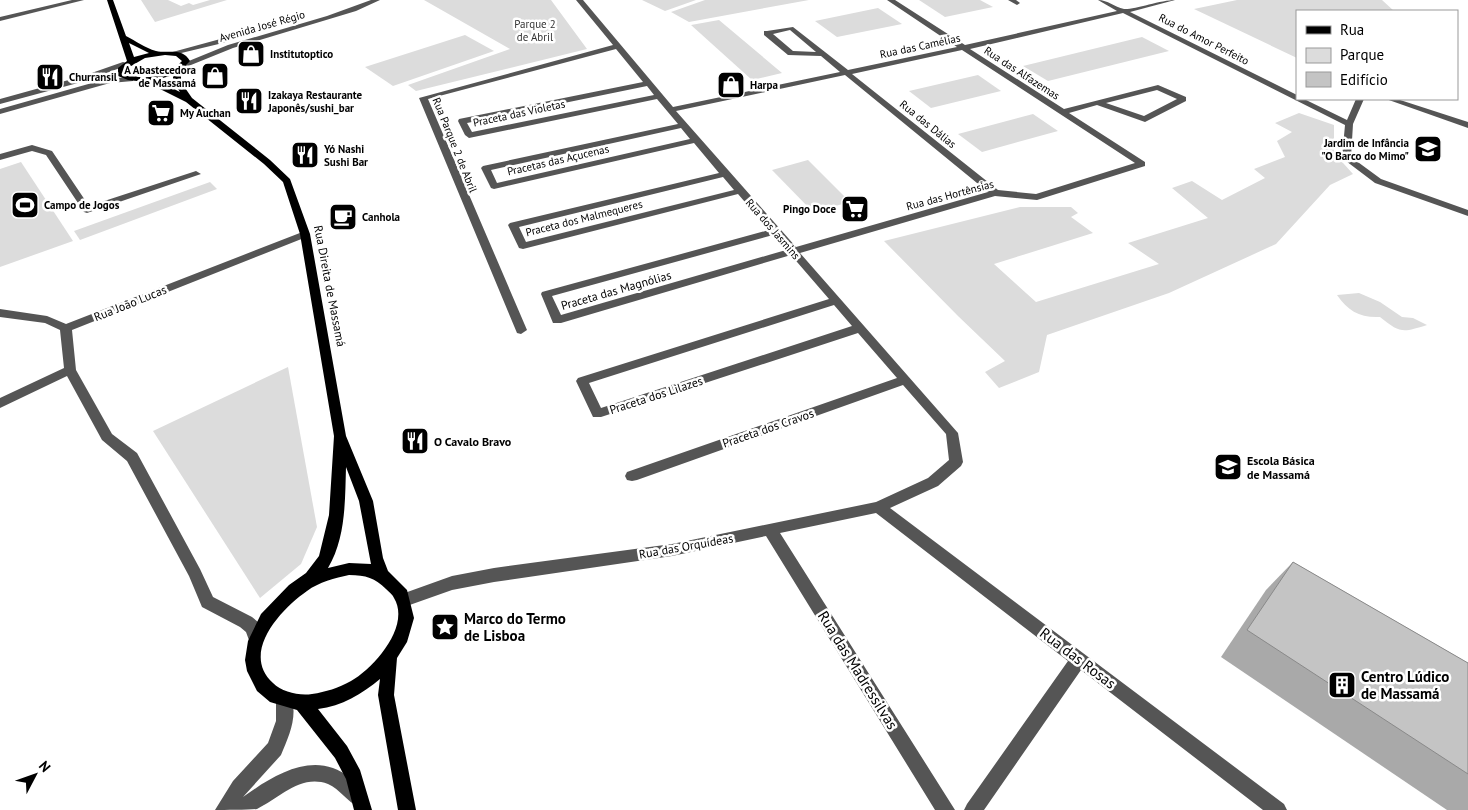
<svg xmlns="http://www.w3.org/2000/svg" width="1468" height="810" font-family="'PT Sans',sans-serif">
	<style>
		.green { fill: #dcdcdc }
		.lines { fill: none; stroke-linecap: round; stroke-linejoin: round }
		.minor { fill: #555; fill-rule: evenodd }
		.major { fill: #000; fill-rule: evenodd }
		.wall { fill: #a9a9a9 }
		.building { fill: #c4c4c4; stroke: #898989 }
		.labels { text-anchor: middle; dominant-baseline: central; stroke-width: 5; stroke-linejoin: round; paint-order: stroke }
		.far-park-label { font-size: 11px; fill: #333; stroke: #fff }
		.far-street-label { font-size: 11px; fill: #000; stroke: #fff }
		.far-poi-label { font-size: 11px; font-weight: bold; fill: #000; stroke: #fff; text-anchor: start }
		.street-label { font-size: 12px; fill: #000; stroke: #fff }
		.poi-label { font-size: 12px; font-weight: bold; fill: #000; stroke: #fff; text-anchor: start }
		.near-poi-label { font-size: 15px; font-weight: bold; fill: #000; stroke: #fff; text-anchor: start }
		.near-street-label { font-size: 15px; fill: #000; stroke: #fff }
	</style>
	<rect width="100%" height="100%" fill="#fff"/>
	<!-- green -->
	<g class="green">
		<polygon points="141,0 168,0 181,6 189,3 193,5 210,0 227,0 155,22"/>
		<polygon points="424,0 551,0 587,49 416,91 408,85 510,49"/>
		<polygon points="642,0 696,0 665,11"/>
		<polygon points="705,0 809,0 689,22 671,12"/>
		<polygon points="919,0 980,0 993,7 945,17"/>
		<polygon points="1237,0 1382,0 1394,11 1297,11 1297,58 1194,9"/>
		<polygon points="878,8 902,24 837,37 815,21"/>
		<polygon points="719,20 782,73 752,80 691,25"/>
		<polygon points="465,35 494,51 393,86 365,67"/>
		<polygon points="1142,37 1169,51 1048,81 1023,66"/>
		<polygon points="978,75 1001,91 931,108 909,91"/>
		<polygon points="1299,113 1334,125 1334,153 1353,174 1330,185 1276,244 1169,293 1047,335 1039,372 999,388 985,372 1005,361 958,316 884,241 1020,207 1071,207 1078,213 1071,217 1093,233 994,264 1036,302 1159,264 1128,243 1208,218 1172,188 1192,181 1222,200 1265,178 1254,169 1285,157 1277,141 1292,132 1275,123"/>
		<polygon points="1033,114 1058,131 982,152 958,134"/>
		<polygon points="808,160 850,202 813,212 772,170"/>
		<polygon points="21,162 73,241 0,267 0,169"/>
		<polygon points="210,182 217,189 80,240 74,231"/>
		<path d="M1359,293l21,9 22,15 11,1 14,7c-25,8 -27,8 -47,-8 -20,1 -32,-6 -43,-22z"/>
		<polygon points="288,367 317,527 301,564 260,598 153,431"/>
	</g>
	<g class="lines">
		<!-- minor -->
		<g class="minor">
			<polygon points="72,0 84,0 0,21 0,17"/>
			<polygon points="371,0 380,0 356,11 233,48 186,67 179,65 228,45 327,16"/>
			<path d="M576,0h7l90,107 167,-35 -19,-16 -33,-1 -24,-20v-4h3l26,-4 55,43 109,-23 -70,-47h8l70,45 152,-34 -19,-11c10,0 16,7 26,9 9,1 37,-9 51,-9l-45,12 167,83v4h7l43,21 9,-21h8l-11,25 -2,33 30,22 87,31v6l-93,-33 -33,-25 3,-33 -222,-112 -153,36 94,60 94,-24 28,12v4l-41,21 -48,-17 -28,8 76,49v4l-108,34 -42,-4 -195,57 158,180 5,29 -2,4 -23,20 -48,22 394,296 3,6h-24l-182,-140 -97,140h-20l3,-6 101,-143 -192,-148 -96,20 175,277h-20l-169,-274 -94,20 -178,26 -42,8 -48,17 -5,-2 -3,-5 3,-5 53,-19 42,-8 178,-24 204,-42 52,-24 21,-18 -3,-26 -43,-49 -266,95 -5,1 -5,-1 -2,-4 2,-4 270,-94 -39,-45 -257,84h-8l-17,-36 2,-3 251,-79 -38,-44 -230,68h-8l-12,-29 1,-2 227,-62 -31,-36 -215,55 -4,-1 -11,-23 2,-2 209,-50 -25,-30 -200,46 -3,-1 -10,-20 2,-2 195,-42 -21,-25 -188,39 -4,-3 -7,-14 1,-2 184,-37 -27,-33 -188,50 99,231 -6,4 -4,-1 -98,-235 194,-53zM790,30l26,22 -23,-1 -20,-17zM962,50l173,113 -99,31 -38,-4 -146,-116zM845,75l143,117 -192,55 -120,-136zM647,86l7,9 -182,37 -5,-9zM1157,90l20,9 -33,17 -38,-13zM681,128l9,11 -193,44 -6,-13zM723,177l11,13 -208,52 -7,-15zM773,235l13,15 -225,65 -9,-19zM834,305l18,21 -251,82 -12,-25z"/>
			<polygon points="1008,0 1016,0 1020,3 1017,5"/>
			<polygon points="224,38 228,40 227,42 173,55 169,53"/>
			<polygon points="123,62 130,64 89,80 0,104 0,99 83,76"/>
			<polygon points="130,77 133,77 133,81 110,83 0,114 0,109 106,79"/>
			<polygon points="1386,99 1397,99 1468,122 1468,128"/>
			<polygon points="32,145 52,151 89,206 193,172 196,171 201,174 87,213 84,212 46,155 32,151 0,160 0,154"/>
			<polygon points="305,231 309,232 309,236 72,330 76,370 112,434 137,453 200,569 213,597 252,617 258,622 264,638 262,643 256,645 250,643 246,632 240,627 202,607 189,576 127,461 102,440 67,376 0,408 0,398 64,368 60,330 45,323 0,317 0,309 47,316 66,324"/>
			<path d="M284,692l6,2c9,21 -1,42 -9,61l-38,42c31,-22 72,-48 107,-19 7,6 15,11 18,20l-3,6 -6,3c-12,-5 -19,-18 -31,-23 -28,-10 -48,14 -71,25 -8,1 -32,1 -42,1l18,-29 35,-38 8,-22v-21l2,-6z"/>
		</g>
		<!-- major -->
		<path class="major" d="M107,0h6l13,36c10,5 19,12 30,15 13,3 26,-4 34,10l-9,9v12l11,16 78,62 20,19 20,55 36,202 27,65 10,57 5,13 19,19 7,28 -7,24 -10,16 -3,37 22,115h-18l-20,-115 2,-16c-18,15 -38,27 -62,30l29,37 13,24 12,40h-18l-8,-31 -11,-21 -38,-48 -27,-8 -13,-11 -10,-20 -2,-11 3,-19 13,-27 28,-29 17,-12 13,-17 10,-41 5,-79 -34,-202 -17,-52 -19,-18 -78,-62 -40,-20 -18,-2 -10,-4v-8l9,-7zM129,43l20,10 -15,4zM165,55l11,1 6,5c-13,15 -39,21 -57,12l1,-4 19,-11zM173,75v7l7,10 -24,-12zM346,467l13,34 12,63 -22,-1 -21,5c18,-30 17,-68 18,-101zM349,575c17,0 26,3 37,14 3,3 7,6 8,9 17,28 -20,70 -43,83 -13,7 -25,11 -39,13 -13,2 -30,-2 -39,-11 -33,-30 8,-74 34,-92 12,-9 28,-13 42,-16z"/>
	</g>
	<!-- wall -->
	<polygon class="wall" points="1293,562 1468,663 1468,810 1447,810 1221,657 1266,590"/>
	<!-- building -->
	<polygon class="building" points="1293,562 1468,663 1468,774 1247,630"/>
	<!-- icons -->
	<defs>
		<symbol id="shop-square" viewBox="-11 -11 22 22"><rect x="-9" y="-9" width="18" height="18" rx="4" fill="#000" stroke="#fff"/><path d="M-5-2.5h2.3a2.7 3.5 0 0 1 5.4 0H5L5.5 6h-11ZM-1.5-2.5h3a1.5 2.3 0 0 0-3 0Z" fill="#fff"/></symbol>
		<symbol id="restaurant-square" viewBox="-11 -11 22 22"><rect x="-9" y="-9" width="18" height="18" rx="4" fill="#000" stroke="#fff"/><path d="M-5-6h1v4h1v-4h1v4h1v-4h1v5L-1.5 .5V6h-2V.5L-5-1ZM5-6V6H3V1.5H1.5Q1.5-4 5-6Z" fill="#fff"/></symbol>
		<symbol id="supermarket-square" viewBox="-11 -11 22 22"><rect x="-9" y="-9" width="18" height="18" rx="4" fill="#000" stroke="#fff"/><path d="M-6-5.5h2.5l.6 2H6L4.5 2H-2.5L-4.4-4H-6ZM-1.5 3.2a1.3 1.3 0 1 0 .1 0ZM3 3.2a1.3 1.3 0 1 0 .1 0Z" fill="#fff"/></symbol>
		<symbol id="school-square" viewBox="-11 -11 22 22"><rect x="-9" y="-9" width="18" height="18" rx="4" fill="#000" stroke="#fff"/><path d="M0-5L7-2L0 1L-7-2ZM-4 1L0 2.5L4 1V4Q0 6-4 4Z" fill="#fff"/></symbol>
		<symbol id="stadium-square" viewBox="-11 -11 22 22"><rect x="-9" y="-9" width="18" height="18" rx="4" fill="#000" stroke="#fff"/><path d="M0-5a6.5 5 0 1 0 0 10a6.5 5 0 1 0 0-10ZM-3.5-1.8h7v3.6h-7Z" fill="#fff"/></symbol>
		<symbol id="cafe-square" viewBox="-11 -11 22 22"><rect x="-9" y="-9" width="18" height="18" rx="4" fill="#000" stroke="#fff"/><path d="M-5.5-4.5H6V0H3Q3 3.5 0 3.5H-2.5Q-5.5 3.5-5.5 0ZM3-3.2v2h1.7v-2ZM-6 4.5H4V6H-6Z" fill="#fff"/></symbol>
		<symbol id="sight-square" viewBox="-11 -11 22 22"><rect x="-9" y="-9" width="18" height="18" rx="4" fill="#000" stroke="#fff"/><path d="M0-6L1.8-2.2L6-1.7L2.9 1.2L3.7 5.4L0 3.3L-3.7 5.4L-2.9 1.2L-6-1.7L-1.8-2.2Z" fill="#fff"/></symbol>
		<symbol id="building-square" viewBox="-11 -11 22 22"><rect x="-9" y="-9" width="18" height="18" rx="4" fill="#000" stroke="#fff"/><path d="M-4-6H4V6H1V3H-1V6H-4ZM-2.5-4.3h1.7v1.8h-1.7ZM.8-4.3h1.7v1.8H.8ZM-2.5-1h1.7V.8h-1.7ZM.8-1h1.7V.8H.8Z" fill="#fff"/></symbol>
	</defs>
	<g fill-rule="evenodd">
		<use href="#shop-square" x="235" y="38" width="32" height="32"/>
		<use href="#shop-square" x="199" y="60" width="32" height="32"/>
		<use href="#restaurant-square" x="34" y="61" width="32" height="32"/>
		<use href="#shop-square" x="715" y="69" width="32" height="32"/>
		<use href="#restaurant-square" x="233" y="85" width="32" height="32"/>
		<use href="#supermarket-square" x="145" y="97" width="32" height="32"/>
		<use href="#school-square" x="1412" y="133" width="32" height="32"/>
		<use href="#restaurant-square" x="289" y="139" width="32" height="32"/>
		<use href="#stadium-square" x="9" y="189" width="32" height="32"/>
		<use href="#supermarket-square" x="839" y="193" width="32" height="32"/>
		<use href="#cafe-square" x="327" y="201" width="32" height="32"/>
		<use href="#restaurant-square" x="399" y="425" width="32" height="32"/>
		<use href="#school-square" x="1212" y="451" width="32" height="32"/>
		<use href="#sight-square" x="429" y="611" width="32" height="32"/>
		<use href="#building-square" x="1326" y="669" width="32" height="32"/>
	</g>
	<g class="labels">
		<!-- far-park labels -->
		<g class="far-park-label">
			<text x="535" y="24">Parque 2<tspan x="535" dy="13">de Abril</tspan></text>
		</g>
		<!-- far-street labels -->
		<g class="far-street-label">
			<text transform="translate(262 26) rotate(-16)">Avenida José Régio</text>
			<text transform="translate(1204 39) rotate(27)">Rua do Amor Perfeito</text>
			<text transform="translate(920 46) rotate(-12)">Rua das Camélias</text>
			<text transform="translate(1022 73) rotate(33)">Rua das Alfazemas</text>
			<text transform="translate(519 113) rotate(-12)">Praceta das Violetas</text>
			<text transform="translate(928 124) rotate(39)">Rua das Dálias</text>
			<text transform="translate(455 145) rotate(68)">Rua Parque 2 de Abril</text>
			<text transform="translate(558 160) rotate(-13)">Pracetas das Açucenas</text>
			<text transform="translate(950 195) rotate(-15)">Rua das Hortênsias</text>
			<text transform="translate(584 218) rotate(-14)">Praceta dos Malmequeres</text>
			<text transform="translate(773 229) rotate(49)">Rua dos Jasmins</text>
		</g>
		<!-- far-poi labels -->
		<g class="far-poi-label">
			<text x="270" y="54">Institutoptico</text>
			<text x="196" y="70" text-anchor="end">A Abastecedora<tspan x="196" dy="13">de Massamá</tspan></text>
			<text x="69" y="77">Churransil</text>
			<text x="750" y="85">Harpa</text>
			<text x="268" y="95">Izakaya Restaurante<tspan x="268" dy="13">Japonês/sushi_bar</tspan></text>
			<text x="180" y="113">My Auchan</text>
			<text x="1409" y="143" text-anchor="end">Jardim de Infância<tspan x="1409" dy="13">"O Barco do Mimo"</tspan></text>
			<text x="324" y="149">Yó Nashi<tspan x="324" dy="13">Sushi Bar</tspan></text>
			<text x="44" y="205">Campo de Jogos</text>
			<text x="836" y="209" text-anchor="end">Pingo Doce</text>
			<text x="362" y="217">Canhola</text>
		</g>
		<!-- street labels -->
		<g class="street-label">
			<text transform="translate(330 286) rotate(79)">Rua Direita de Massamá</text>
			<text transform="translate(616 290) rotate(-16)">Praceta das Magnólias</text>
			<text transform="translate(130 303) rotate(-22)">Rua João Lucas</text>
			<text transform="translate(656 395) rotate(-18)">Praceta dos Lilazes</text>
			<text transform="translate(768 428) rotate(-19)">Praceta dos Cravos</text>
			<text transform="translate(686 546) rotate(-10)">Rua das Orquídeas</text>
		</g>
		<!-- poi labels -->
		<g class="poi-label">
			<text x="434" y="441">O Cavalo Bravo</text>
			<text x="1247" y="460">Escola Básica<tspan x="1247" dy="14">de Massamá</tspan></text>
		</g>
		<!-- near-poi labels -->
		<g class="near-poi-label">
			<text x="464" y="618">Marco do Termo<tspan x="464" dy="17">de Lisboa</tspan></text>
			<text x="1361" y="676">Centro Lúdico<tspan x="1361" dy="17">de Massamá</tspan></text>
		</g>
		<!-- near-street labels -->
		<g class="near-street-label">
			<text transform="translate(1078 658) rotate(37)">Rua das Rosas</text>
			<text transform="translate(858 670) rotate(58)">Rua das Madressilvas</text>
		</g>
	</g>
	<!-- legend -->
	<rect x="1296" y="10" width="162" height="90" fill="#ffffff" stroke="#999999"/>
	<rect x="1306" y="26" width="25" height="8" fill="#000000" stroke="#999999"/>
	<text x="1340" y="35" font-size="15" fill="#000000">Rua</text>
	<rect x="1306" y="48" width="25" height="15" fill="#dcdcdc" stroke="#999999"/>
	<text x="1340" y="60" font-size="15" fill="#000000">Parque</text>
	<rect x="1306" y="72" width="25" height="15" fill="#c4c4c4" stroke="#999999"/>
	<text x="1340" y="85" font-size="15" fill="#000000">Edifício</text>
	<!-- north arrow -->
	<g transform="translate(35 775) rotate(49)" stroke="#ffffff" stroke-width="4" paint-order="stroke">
	<path d="M0-4L9 19L0 12L-9 19Z" fill="#000000"/>
	<text y="-8" font-size="14" font-weight="bold" text-anchor="middle" fill="#000000">N</text>
	</g>
</svg>
